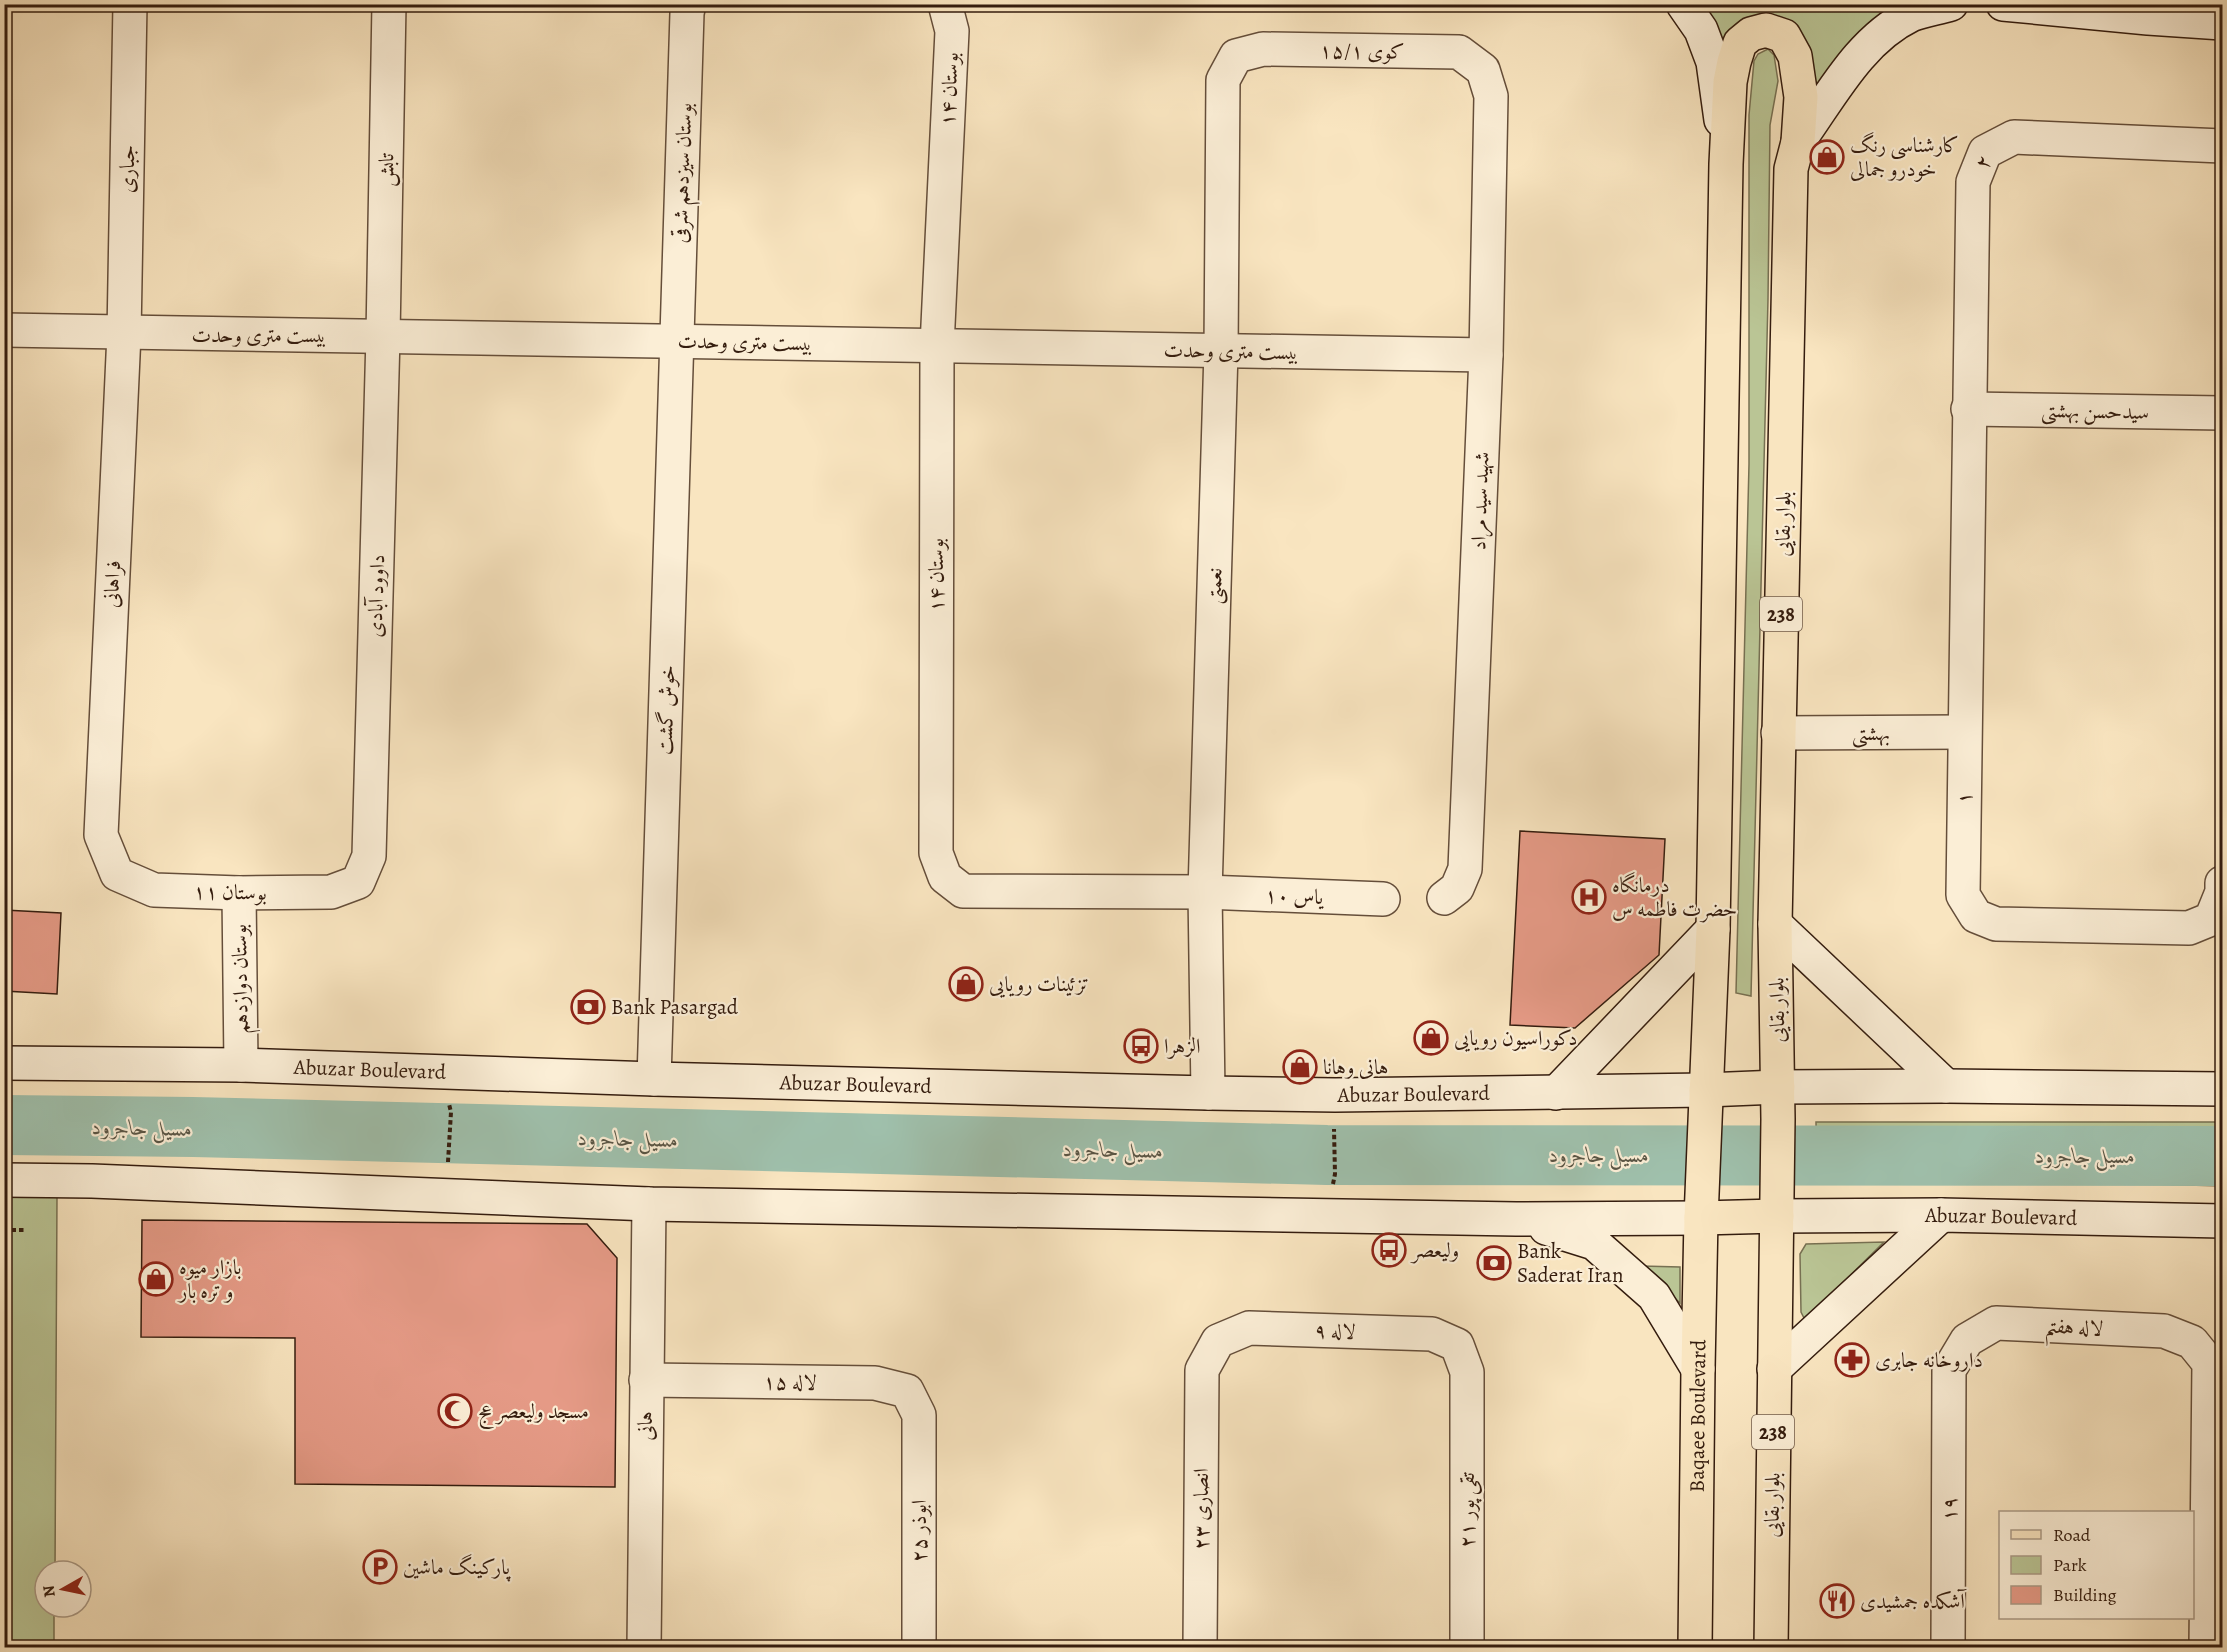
<svg xmlns="http://www.w3.org/2000/svg" width="2227" height="1652" font-family="Alegreya,Amiri,serif">
	<style>
		.green { fill: #bac595; stroke: #777052; stroke-width: 1.5 }
		.lines { fill: none; stroke-linecap: round; stroke-linejoin: round }
		.river { stroke: #9fc0ac; stroke-width: 60 }
		.building { fill: #e59a86; stroke: #341c0e; stroke-width: 1.5 }
		.minor-casing { stroke: #654e3a; stroke-width: 36 }
		.secondary-casing { stroke: #341c0e; stroke-width: 36 }
		.primary-casing { stroke: #341c0e; stroke-width: 36 }
		.path { stroke: #341c0e; stroke-width: 4; stroke-dasharray: 4.5 3; stroke-linecap: butt }
		.minor { stroke: #fbeed6; stroke-width: 33 }
		.secondary { stroke: #fbeed6; stroke-width: 33 }
		.primary { stroke: #f9e5c0; stroke-width: 33 }
		.labels { text-anchor: middle; dominant-baseline: central; stroke-width: 4.5; stroke-linejoin: round; paint-order: stroke }
		.shield { fill: #fbeed6; stroke: #705b4a; stroke-width: 1.5 }
		.shield-label { font-size: 20px; font-weight: bold; fill: #341c0e }
		.street-label { font-size: 21px; fill: #341c0e; stroke: #fbeed6 }
		.poi-label { font-size: 21px; fill: #341c0e; stroke: #fbeed6; text-anchor: start }
		.water-label { font-size: 22px; font-style: italic; fill: #595545; stroke: #fbeed6 }
	</style>
	<rect width="100%" height="100%" fill="#f9e5c0"/>
	<filter id="stains"><feTurbulence type="fractalNoise" baseFrequency=".00333" numOctaves="4"/><feColorMatrix values="0 0 0 0 .2 0 0 0 0 .09 0 0 0 0 .02 0 0 0 .5 -.17"/></filter>
	<radialGradient id="worn" r=".72"><stop offset=".6" stop-color="#630" stop-opacity="0"/><stop offset="1" stop-color="#630" stop-opacity=".3"/></radialGradient>
	<!-- green -->
	<g class="green">
		<path d="M1702,5h134l50,7 -68,85 -44,-80c-30,-5 -42,4 -52,32z"/>
		<polygon points="1768,49 1774,55 1778,81 1770,125 1768,299 1751,996 1736,993 1749,464 1749,115 1754,61 1758,54"/>
		<polygon points="1816,1122 2222,1122 2222,1186 2045,1181 1928,1183 1817,1180"/>
		<polygon points="5,1196 57,1196 55,1571 45,1571 45,1607 54,1607 54,1647 5,1648"/>
		<polygon points="1884,1242 1805,1320 1801,1312 1800,1254 1806,1244"/>
		<polygon points="1641,1266 1680,1267 1680,1303"/>
	</g>
	<g class="lines">
		<!-- river -->
		<polyline class="river" points="4,1125 193,1127 1327,1155 2222,1156"/>
	</g>
	<!-- building -->
	<g class="building">
		<polygon points="1520,831 1665,839 1659,955 1575,1028 1510,1025"/>
		<polygon points="4,910 61,913 57,994 4,991"/>
		<polygon points="142,1220 587,1224 617,1258 615,1487 295,1484 295,1338 141,1337"/>
	</g>
	<g class="lines">
		<defs>
			<g id="minor">
				<polyline points="130,4 124,334 101,835 117,874 154,890 239,893 331,892 358,882 369,856 383,336 389,4"/>
				<polyline points="945,4 952,31 937,346 936,853 945,877 963,891 1205,892 1383,899"/>
				<polyline points="2222,146 2014,137 1985,152 1973,182 1963,895 1976,916 1996,924 2189,928 2211,919 2222,892 2222,883"/>
				<polyline points="4,330 1486,355"/>
				<polyline points="1968,409 2222,413"/>
				<polyline points="1778,733 1964,732"/>
				<polyline points="239,893 241,1065"/>
				<polyline points="654,1079 687,13 689,4"/>
				<polyline points="1208,1093 1205,892 1221,351 1223,80 1236,56 1263,49 1459,52 1483,70 1491,96 1486,355 1465,869 1457,888 1444,898"/>
				<polyline points="646,1380 875,1383 907,1391 919,1415 919,1648"/>
				<polyline points="644,1648 649,1204"/>
				<polyline points="1200,1648 1202,1370 1218,1341 1249,1328 1432,1334 1457,1345 1467,1372 1467,1648"/>
				<polyline points="1948,1648 1949,1370 1967,1340 1996,1323 2164,1331 2192,1342 2209,1363 2206,1648"/>
			</g>
			<g id="secondary">
				<polyline points="1683,4 1701,30 1713,62 1721,120"/>
				<polyline points="2003,4 2148,18 2222,23"/>
				<path d="M1798,142c32,-44 61,-102 113,-127 11,-5 27,-7 40,-11"/>
				<polyline points="1775,924 1946,1086"/>
				<path id="s1" d="M4,1063l237,2 413,14 554,14 127,2 371,-5"/>
				<polyline points="1778,1087 1946,1086 2222,1089"/>
				<polyline points="1556,1093 1713,929"/>
				<polyline points="4,1180 92,1181 649,1204 1516,1219 1701,1218"/>
				<path id="s2" d="M1777,1216l164,-1 281,6"/>
				<polyline points="1546,1228 1594,1243 1654,1296 1698,1369"/>
				<polyline points="1774,1369 1941,1215"/>
			</g>
			<g id="primary">
				<polyline points="1706,1090 1778,1087"/>
				<polyline points="1701,1218 1777,1216"/>
				<path id="s3" d="M1695,1648l3,-279 3,-151 12,-289 13,-765 4,-82 4,-20 6,-19 11,-9 15,-4 18,6 11,20 6,41 -3,45 -7,27 -16,755 3,195 -7,529"/>
			</g>
		</defs>
		<!-- minor casing -->
		<use href="#minor" class="minor-casing"/>
		<!-- secondary casing -->
		<use href="#secondary" class="secondary-casing"/>
		<!-- primary casing -->
		<use href="#primary" class="primary-casing"/>
		<!-- path -->
		<g class="path">
			<polyline points="448,1162 451,1112 449,1104"/>
			<polyline points="1333,1184 1335,1174 1334,1129"/>
			<polyline points="4,1230 26,1230"/>
		</g>
		<!-- minor -->
		<use href="#minor" class="minor"/>
		<!-- secondary -->
		<use href="#secondary" class="secondary"/>
		<!-- primary -->
		<use href="#primary" class="primary"/>
	</g>
	<!-- icons -->
	<defs>
		<symbol id="shop-ring" viewBox="-11 -11 22 22"><circle r="9.5" fill="#fbeed6" stroke="#8f2418" stroke-width="1.5"/><path d="M-5-2.5h2.3a2.7 3.5 0 0 1 5.4 0H5L5.5 6h-11ZM-1.5-2.5h3a1.5 2.3 0 0 0-3 0Z" fill="#8f2418"/></symbol>
		<symbol id="hospital-ring" viewBox="-11 -11 22 22"><circle r="9.5" fill="#fbeed6" stroke="#8f2418" stroke-width="1.5"/><path d="M-5-5h3v3.5h4V-5h3V5h-3V1.5h-4V5h-3Z" fill="#8f2418"/></symbol>
		<symbol id="bank-ring" viewBox="-11 -11 22 22"><circle r="9.5" fill="#fbeed6" stroke="#8f2418" stroke-width="1.5"/><path d="M-6-4H6V4H-6ZM0-2.3a2.3 2.3 0 1 0 0 4.6a2.3 2.3 0 1 0 0-4.6Z" fill="#8f2418"/></symbol>
		<symbol id="bus-ring" viewBox="-11 -11 22 22"><circle r="9.5" fill="#fbeed6" stroke="#8f2418" stroke-width="1.5"/><path d="M-5-6H5V4H4V6H2V4H-2V6H-4V4H-5ZM-3.5-4V0h7V-4ZM-3.5 1.2v1.5H-2V1.2ZM2 1.2v1.5H3.5V1.2Z" fill="#8f2418"/></symbol>
		<symbol id="pharmacy-ring" viewBox="-11 -11 22 22"><circle r="9.5" fill="#fbeed6" stroke="#8f2418" stroke-width="1.5"/><path d="M-2-6h4v4h4v4h-4v4h-4v-4h-4v-4h4Z" fill="#8f2418"/></symbol>
		<symbol id="mosque-ring" viewBox="-11 -11 22 22"><circle r="9.5" fill="#fbeed6" stroke="#8f2418" stroke-width="1.5"/><path d="M3.5-4.9A6 6 0 1 0 3.5 4.9A5 5 0 1 1 3.5-4.9Z" fill="#8f2418"/></symbol>
		<symbol id="parking-ring" viewBox="-11 -11 22 22"><circle r="9.5" fill="#fbeed6" stroke="#8f2418" stroke-width="1.5"/><path d="M-3.5-5.5H1a3.5 3.5 0 0 1 0 7H-1V5.5H-3.5ZM-1-3.4V-.6H.8a1.4 1.4 0 0 0 0-2.8Z" fill="#8f2418"/></symbol>
		<symbol id="restaurant-ring" viewBox="-11 -11 22 22"><circle r="9.5" fill="#fbeed6" stroke="#8f2418" stroke-width="1.5"/><path d="M-5-6h1v4h1v-4h1v4h1v-4h1v5L-1.5 .5V6h-2V.5L-5-1ZM5-6V6H3V1.5H1.5Q1.5-4 5-6Z" fill="#8f2418"/></symbol>
	</defs>
	<g fill-rule="evenodd">
		<use href="#shop-ring" x="1808" y="138" width="38" height="38"/>
		<use href="#hospital-ring" x="1570" y="878" width="38" height="38"/>
		<use href="#shop-ring" x="947" y="965" width="38" height="38"/>
		<use href="#bank-ring" x="569" y="988" width="38" height="38"/>
		<use href="#shop-ring" x="1412" y="1019" width="38" height="38"/>
		<use href="#bus-ring" x="1122" y="1027" width="38" height="38"/>
		<use href="#shop-ring" x="1281" y="1048" width="38" height="38"/>
		<use href="#bus-ring" x="1370" y="1231" width="38" height="38"/>
		<use href="#bank-ring" x="1475" y="1244" width="38" height="38"/>
		<use href="#shop-ring" x="137" y="1260" width="38" height="38"/>
		<use href="#pharmacy-ring" x="1833" y="1341" width="38" height="38"/>
		<use href="#mosque-ring" x="436" y="1392" width="38" height="38"/>
		<use href="#parking-ring" x="361" y="1548" width="38" height="38"/>
		<use href="#restaurant-ring" x="1818" y="1582" width="38" height="38"/>
	</g>
	<g class="labels">
		<!-- shield labels -->
		<g class="shield">
			<rect x="1760" y="597" width="42" height="34" rx="4.5"/>
			<rect x="1752" y="1415" width="42" height="34" rx="4.5"/>
		</g>
		<g class="shield-label">
			<text x="1781" y="614">238</text>
			<text x="1773" y="1432">238</text>
		</g>
		<!-- street labels -->
		<g class="street-label">
			<text transform="translate(1362 51) rotate(1)">کوی ۱۵/۱</text>
			<text transform="translate(949 89) rotate(-87)">بوستان ۱۴</text>
			<text transform="translate(1983 162) rotate(-59)">۲</text>
			<text transform="translate(127 169) rotate(-89)">جباری</text>
			<text transform="translate(386 170) rotate(-89)">تابش</text>
			<text transform="translate(682 173) rotate(-88)">بوستان سیزدهم شرقی</text>
			<text x="259" y="335">بیست متری وحدت</text>
			<text transform="translate(745 342) rotate(1)">بیست متری وحدت</text>
			<text transform="translate(1231 351) rotate(1)">بیست متری وحدت</text>
			<text transform="translate(2095 411) rotate(1)">سیدحسن بهشتی</text>
			<text transform="translate(1480 501) rotate(-88)">شهید سید مراد</text>
			<text transform="translate(1783 524) rotate(-89)">بلوار بقایی</text>
			<text transform="translate(936 575) rotate(-90)">بوستان ۱۴</text>
			<text transform="translate(112 584) rotate(-87)">فراهانی</text>
			<text transform="translate(1214 586) rotate(-88)">نعمتی</text>
			<text transform="translate(376 596) rotate(-88)">داوود آبادی</text>
			<text transform="translate(666 710) rotate(-88)">خوش گشت</text>
			<text x="1871" y="733">بهشتی</text>
			<text transform="translate(1964 798) rotate(-89)">۱</text>
			<text transform="translate(230 892) rotate(1)">بوستان ۱۱</text>
			<text transform="translate(1294 896) rotate(2)">یاس ۱۰</text>
			<text transform="translate(240 979) rotate(-91)">بوستان دوازدهم</text>
			<text transform="translate(1777 1010) rotate(-91)">بلوار بقایی</text>
			<text stroke="none"><textPath href="#s1" startOffset="366">Abuzar Boulevard</textPath></text>
			<text stroke="none"><textPath href="#s1" startOffset="852">Abuzar Boulevard</textPath></text>
			<text stroke="none"><textPath href="#s1" startOffset="1410">Abuzar Boulevard</textPath></text>
			<text stroke="none"><textPath href="#s2" startOffset="224">Abuzar Boulevard</textPath></text>
			<text transform="translate(2074 1327) rotate(3)">لاله هفتم</text>
			<text transform="translate(1335 1331) rotate(2)">لاله ۹</text>
			<text transform="translate(790 1382) rotate(1)">لاله ۱۵</text>
			<text stroke="none"><textPath href="#s3" startOffset="232">Baqaee Boulevard</textPath></text>
			<text transform="translate(645 1426) rotate(-90)">هانی</text>
			<text transform="translate(1772 1505) rotate(-89)">بلوار بقایی</text>
			<text transform="translate(1201 1509) rotate(-90)">انصاری ۲۳</text>
			<text transform="translate(1949 1509) rotate(-90)">۱۹</text>
			<text transform="translate(1467 1510) rotate(-90)">تقی پور ۲۱</text>
			<text transform="translate(919 1531) rotate(-90)">ابوذر ۲۵</text>
		</g>
		<!-- poi labels -->
		<g class="poi-label">
			<text x="1850" y="145">کارشناسی رنگ<tspan x="1850" dy="24">خودرو جمالی</tspan></text>
			<text x="1612" y="885">درمانگاه<tspan x="1612" dy="24">حضرت فاطمه س</tspan></text>
			<text x="989" y="984">تزئینات رویایی</text>
			<text x="611" y="1007">Bank Pasargad</text>
			<text x="1454" y="1038">دکوراسیون رویایی</text>
			<text x="1164" y="1046">الزهرا</text>
			<text x="1323" y="1067">هانی وهانا</text>
			<text x="1412" y="1250">ولیعصر</text>
			<text x="1517" y="1251">Bank<tspan x="1517" dy="24">Saderat Iran</tspan></text>
			<text x="179" y="1267">بازار میوه<tspan x="179" dy="24">و تره بار</tspan></text>
			<text x="1875" y="1360">داروخانه جابری</text>
			<text x="478" y="1411">مسجد ولیعصر عج</text>
			<text x="403" y="1567">پارکینگ ماشین</text>
			<text x="1860" y="1601">آشکده جمشیدی</text>
		</g>
		<!-- water labels -->
		<g class="water-label">
			<text transform="translate(142 1128) rotate(1)">مسیل جاجرود</text>
			<text transform="translate(628 1139) rotate(1)">مسیل جاجرود</text>
			<text transform="translate(1113 1150) rotate(1)">مسیل جاجرود</text>
			<text x="1599" y="1155">مسیل جاجرود</text>
			<text x="2085" y="1156">مسیل جاجرود</text>
		</g>
	</g>
	<!-- margin -->
	<rect width="2227" height="1652" fill="none" stroke="#f9e5c0" stroke-width="24"/>
	<rect x="6" y="6" width="2215" height="1640" fill="none" stroke="#341c0e" stroke-width="3"/>
	<rect x="12" y="12" width="2203" height="1628" fill="none" stroke="#341c0e" stroke-width="1.5"/>
	<!-- legend -->
	<rect x="1999" y="1511" width="195" height="108" fill="#fbeed6" stroke="#ab9a86" stroke-width="1.5"/>
	<rect x="2011" y="1530" width="30" height="9" fill="#f9e5c0" stroke="#ab9a86" stroke-width="1.5"/>
	<text x="2053" y="1541" font-size="18" fill="#341c0e">Road</text>
	<rect x="2011" y="1556" width="30" height="18" fill="#bac595" stroke="#ab9a86" stroke-width="1.5"/>
	<text x="2053" y="1571" font-size="18" fill="#341c0e">Park</text>
	<rect x="2011" y="1586" width="30" height="18" fill="#e59a86" stroke="#ab9a86" stroke-width="1.5"/>
	<text x="2053" y="1601" font-size="18" fill="#341c0e">Building</text>
	<!-- north arrow -->
	<g transform="translate(63 1589) rotate(261)"><circle r="28" fill="#fbeed6" stroke="#ab9a86" stroke-width="1.5"/>
	<path d="M0-4.5L10 22L0 15L-10 22Z" fill="#8f2418"/>
	<text y="-9" font-size="16" font-weight="bold" text-anchor="middle" fill="#341c0e">N</text>
	</g>
	<rect width="100%" height="100%" filter="url(#stains)"/>
	<rect width="100%" height="100%" fill="url(#worn)"/>
</svg>
